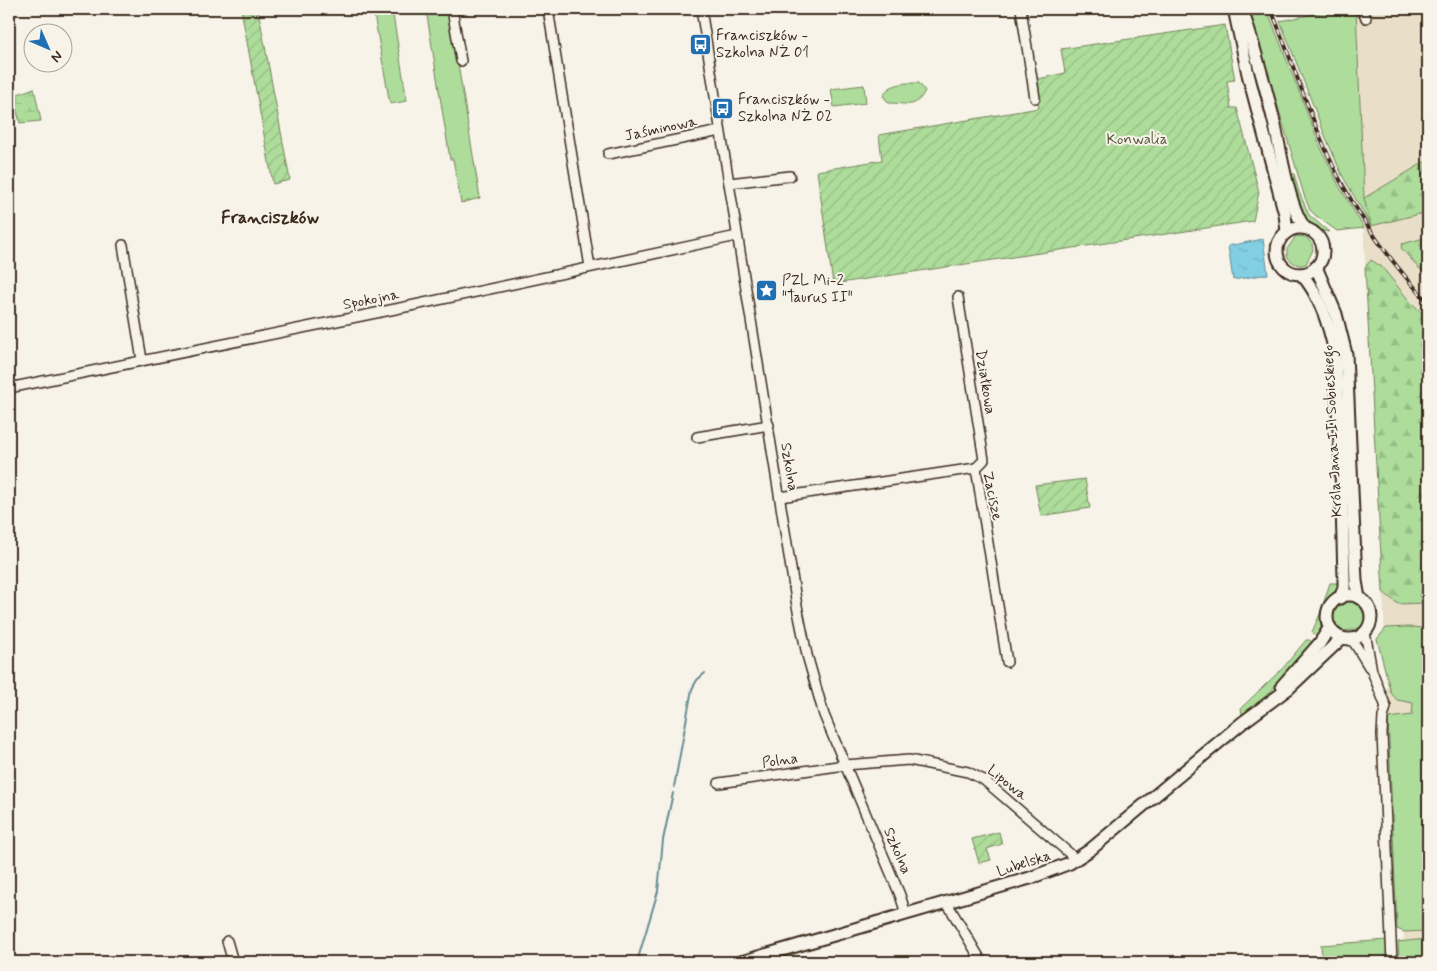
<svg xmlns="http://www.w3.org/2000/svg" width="1437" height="971" font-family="Mynerve,sans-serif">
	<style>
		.built { fill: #e9dfc9 }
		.grass { fill: #addc9b; stroke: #74835c }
		.forest { fill: url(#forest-firs); stroke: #74835c }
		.wetland { fill: url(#wetland-marsh); stroke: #74835c }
		.garden { fill: url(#garden-furrows); stroke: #74835c }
		.water { fill: url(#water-ripples); stroke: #668c94 }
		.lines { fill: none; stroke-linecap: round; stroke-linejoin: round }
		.stream { stroke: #668c94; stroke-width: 2 }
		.minor-casing { stroke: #3b2a1e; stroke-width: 12 }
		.major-casing { stroke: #3b2a1e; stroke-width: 15 }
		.minor { stroke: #f7f3e8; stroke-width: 9 }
		.major { stroke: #f7f3e8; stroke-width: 11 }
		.rail-casing { stroke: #3b2a1e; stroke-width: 4 }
		.rail { stroke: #f7f3e8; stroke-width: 2; stroke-dasharray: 5.5; stroke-linecap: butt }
		.labels { text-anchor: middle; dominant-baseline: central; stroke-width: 4; stroke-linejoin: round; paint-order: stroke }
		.poi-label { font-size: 15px; fill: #3b2a1e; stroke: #f7f3e8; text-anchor: start }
		.street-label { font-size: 15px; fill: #3b2a1e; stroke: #f7f3e8 }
		.park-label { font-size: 15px; fill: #58563d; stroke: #f7f3e8 }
		.quarter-label { font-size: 18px; font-weight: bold; fill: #3b2a1e; stroke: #f7f3e8 }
	</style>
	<defs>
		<pattern id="forest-firs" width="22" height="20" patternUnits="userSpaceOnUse" patternTransform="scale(1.25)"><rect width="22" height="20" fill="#addc9b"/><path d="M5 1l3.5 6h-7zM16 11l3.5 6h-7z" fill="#96bd85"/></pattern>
		<pattern id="wetland-marsh" width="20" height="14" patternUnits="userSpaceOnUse" patternTransform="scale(1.25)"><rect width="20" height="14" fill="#addc9b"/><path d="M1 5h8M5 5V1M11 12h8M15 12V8" fill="none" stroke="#96bd85"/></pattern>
		<pattern id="garden-furrows" width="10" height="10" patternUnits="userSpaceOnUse" patternTransform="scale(1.25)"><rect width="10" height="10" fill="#addc9b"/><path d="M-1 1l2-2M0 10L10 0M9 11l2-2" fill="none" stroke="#96bd85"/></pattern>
		<pattern id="water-ripples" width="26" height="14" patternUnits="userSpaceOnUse" patternTransform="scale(1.25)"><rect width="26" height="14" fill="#82cee2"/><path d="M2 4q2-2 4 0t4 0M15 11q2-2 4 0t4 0" fill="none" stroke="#71b1c1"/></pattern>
	</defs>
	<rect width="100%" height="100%" fill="#f7f3e8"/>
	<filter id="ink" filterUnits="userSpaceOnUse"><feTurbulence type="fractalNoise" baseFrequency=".02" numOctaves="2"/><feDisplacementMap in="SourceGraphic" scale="10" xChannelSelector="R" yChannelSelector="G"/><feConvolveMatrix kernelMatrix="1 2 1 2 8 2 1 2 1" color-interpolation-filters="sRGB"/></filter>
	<g filter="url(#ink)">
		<!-- built -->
		<polygon class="built" points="1356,9 1428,9 1428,962 1399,962 1398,942 1404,939 1404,932 1397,929 1383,592 1364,243 1364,198"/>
		<!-- grass -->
		<g class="grass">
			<polygon points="373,9 392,9 407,101 390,104"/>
			<polygon points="426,9 449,9 480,198 461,203 453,159 450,159"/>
			<polygon points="1249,9 1267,9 1320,146 1339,186 1364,228 1337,231 1315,215 1310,210 1304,195"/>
			<polygon points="1338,9 1356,9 1364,197 1371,226 1342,175 1326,138 1280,21"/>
			<path d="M906,83h13l6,8c-10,19 -18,12 -36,12l-6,-7c5,-10 13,-11 23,-13z"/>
			<polygon points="864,85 866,103 834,107 831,89"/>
			<path d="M1292,174h2l5,18 10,23 20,17c-28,-3 -33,-36 -37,-58z"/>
			<path d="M1296,236l10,1 6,7 1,6 -7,14c-7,3 -15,-1 -19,-8v-7z"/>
			<path d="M1330,583h9c-2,10 -11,15 -15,24 -4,10 -1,21 -6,31l-6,-6 8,-18z"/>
			<path d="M1348,601c15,-1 26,17 11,27 -6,4 -13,1 -20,4 -11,-12 -7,-27 9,-31z"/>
			<polygon points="1407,627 1428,628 1428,931 1404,932 1397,929 1388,718 1412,715 1413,703 1397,700 1391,693 1377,639 1386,628"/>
			<polygon points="1306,640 1309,640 1314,643 1265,698 1245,715 1242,714 1241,708 1283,668"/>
			<polygon points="1426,939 1428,939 1428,958 1426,962 1399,962 1398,942"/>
			<polygon points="1387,940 1389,961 1322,962 1321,945"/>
		</g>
		<!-- forest -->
		<g class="forest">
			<polygon points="1428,160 1428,212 1371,226 1364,198"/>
			<polygon points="1428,237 1428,278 1401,248 1402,244"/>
			<polygon points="1371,260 1382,267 1407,298 1428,319 1428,599 1424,603 1398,604 1383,592 1365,267"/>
		</g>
		<!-- wetland -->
		<polygon class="wetland" points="34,88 41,121 20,123 13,96"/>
		<!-- garden -->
		<g class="garden">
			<polygon points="241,9 258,9 290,180 273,184"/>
			<polygon points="1225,25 1235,80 1227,81 1231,108 1237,108 1259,192 1253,221 833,284 817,171 882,160 879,135 1039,108 1034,80 1065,73 1061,49"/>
			<polygon points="1085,479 1090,508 1041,516 1035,485"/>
			<polygon points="999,832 1002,844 987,849 991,860 979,863 972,839"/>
		</g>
		<!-- water -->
		<polygon class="water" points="1263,239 1268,274 1233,280 1228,246"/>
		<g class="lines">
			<!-- stream -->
			<g class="stream">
				<polyline points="674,787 692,689 697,680 705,673"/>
				<polyline points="637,962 658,891 663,840 673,793"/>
			</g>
			<defs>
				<g id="minor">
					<polyline points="452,9 461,61"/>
					<polyline points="548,9 590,267"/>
					<polyline points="701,9 797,606 807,655 824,715 900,895 906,914"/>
					<polyline points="1021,9 1035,98"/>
					<polyline points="1361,9 1366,18"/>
					<polyline points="608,154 720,131"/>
					<polyline points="729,183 790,176"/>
					<polyline points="123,245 142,360"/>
					<polyline points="958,297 984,460 976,468"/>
					<polyline points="9,388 410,306 737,236"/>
					<polyline points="697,437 769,425"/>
					<polyline points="780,497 976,468 1007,662"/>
					<polyline points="1365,632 1372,671 1386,707 1383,717 1382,734 1392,962"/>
					<polyline points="1350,639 1355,644 1369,667"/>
					<polyline points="719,783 845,765 909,760 968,772 984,780 1069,853 1075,860"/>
					<polyline points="947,903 982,962"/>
					<polyline points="227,941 233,962"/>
				</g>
				<g id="major">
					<polyline points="1234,9 1248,74 1285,214 1287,232"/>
					<path d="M1242,9c12,38 24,78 33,117 6,27 14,82 30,102"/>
					<circle cx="1300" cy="251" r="23"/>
					<polyline points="1316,267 1336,314 1346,354 1356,581 1359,598"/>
					<path d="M1301,274c19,20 28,52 34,78l6,115 3,111v10l-4,10"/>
					<circle cx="1349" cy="617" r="22"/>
					<polyline points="1282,686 1319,644 1330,627"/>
					<polyline points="741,962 1030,878 1070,863 1090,850 1242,723 1289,688 1342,638"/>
				</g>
			</defs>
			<!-- minor casing -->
			<use href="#minor" class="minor-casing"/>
			<!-- major casing -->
			<use href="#major" class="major-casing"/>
			<!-- minor -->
			<use href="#minor" class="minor"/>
			<!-- major -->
			<use href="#major" class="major"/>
			<defs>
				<path id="rail" d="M1271,9c23,57 42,118 70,173 24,44 53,84 87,120"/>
			</defs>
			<!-- rail casing -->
			<use href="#rail" class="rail-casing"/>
			<!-- rail -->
			<use href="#rail" class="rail"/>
		</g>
	</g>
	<!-- icons -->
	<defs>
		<symbol id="bus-square" viewBox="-11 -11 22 22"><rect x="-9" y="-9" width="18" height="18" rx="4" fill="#1f6fb2" stroke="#f7f3e8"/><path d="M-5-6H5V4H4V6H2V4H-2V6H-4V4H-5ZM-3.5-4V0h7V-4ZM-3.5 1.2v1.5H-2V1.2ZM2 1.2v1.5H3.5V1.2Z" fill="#fff"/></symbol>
		<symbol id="sight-square" viewBox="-11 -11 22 22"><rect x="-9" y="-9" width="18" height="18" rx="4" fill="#1f6fb2" stroke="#f7f3e8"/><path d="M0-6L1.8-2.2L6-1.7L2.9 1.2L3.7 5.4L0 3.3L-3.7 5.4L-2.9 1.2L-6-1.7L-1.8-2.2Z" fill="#fff"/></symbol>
	</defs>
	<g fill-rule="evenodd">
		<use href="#bus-square" x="688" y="32" width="25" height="25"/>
		<use href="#bus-square" x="710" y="96" width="25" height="25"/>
		<use href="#sight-square" x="754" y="278" width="25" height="25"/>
	</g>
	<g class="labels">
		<!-- poi labels -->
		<g class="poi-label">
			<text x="716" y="36">Franciszków -<tspan x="716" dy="17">Szkolna NŻ 01</tspan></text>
			<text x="738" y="100">Franciszków -<tspan x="738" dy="17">Szkolna NŻ 02</tspan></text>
			<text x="782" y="281">PZL Mi-2<tspan x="782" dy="17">"Taurus II"</tspan></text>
		</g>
		<!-- street labels -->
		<g class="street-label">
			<text transform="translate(661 129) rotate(-12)">Jaśminowa</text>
			<text transform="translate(371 300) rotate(-11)">Spokojna</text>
			<text transform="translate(985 382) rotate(81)">Działkowa</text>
			<text transform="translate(1333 431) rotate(-93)">Króla Jana III Sobieskiego</text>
			<text transform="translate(789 467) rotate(81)">Szkolna</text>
			<text transform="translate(992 496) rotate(78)">Zacisze</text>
			<text transform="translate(780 761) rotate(-8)">Polna</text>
			<text transform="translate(1007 783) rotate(39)">Lipowa</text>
			<text transform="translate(897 851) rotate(67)">Szkolna</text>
			<text transform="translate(1024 864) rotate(-18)">Lubelska</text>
		</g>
		<!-- park labels -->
		<g class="park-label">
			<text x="1137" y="140">Konwalia</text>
		</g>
		<!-- quarter labels -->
		<g class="quarter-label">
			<text x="270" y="218">Franciszków</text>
		</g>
	</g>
	<!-- margin -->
	<rect width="1437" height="971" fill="none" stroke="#f7f3e8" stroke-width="30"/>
	<rect x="15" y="15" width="1407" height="941" fill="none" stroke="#3b2a1e" stroke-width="2" filter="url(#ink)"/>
	<!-- north arrow -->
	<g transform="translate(48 48) rotate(135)"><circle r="24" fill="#f7f3e8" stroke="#aca397"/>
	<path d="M0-4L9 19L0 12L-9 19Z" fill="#1f6fb2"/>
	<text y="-8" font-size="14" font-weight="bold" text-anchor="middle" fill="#3b2a1e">N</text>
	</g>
</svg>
